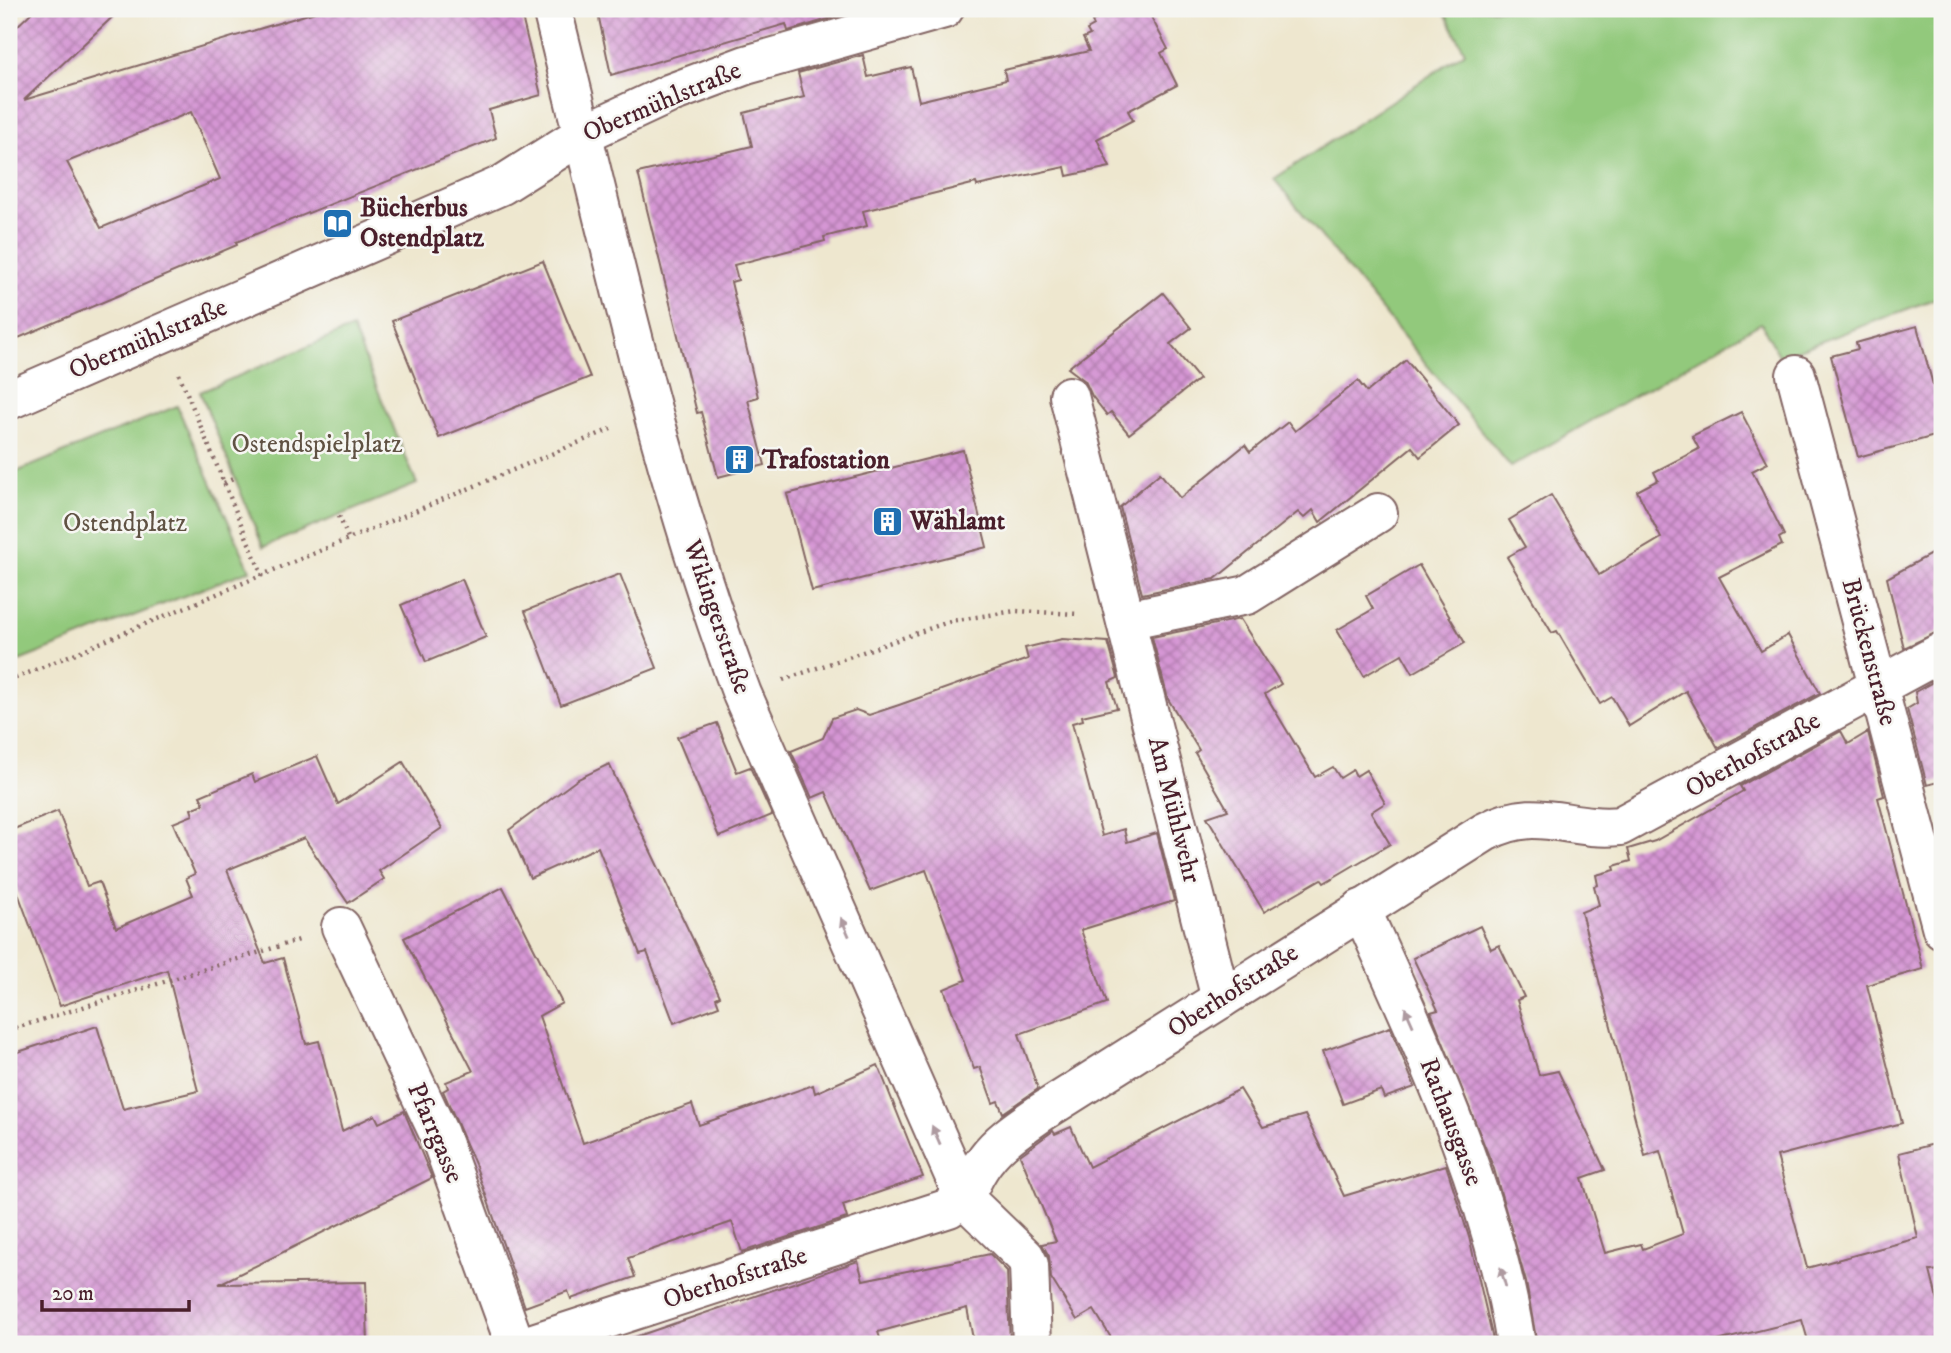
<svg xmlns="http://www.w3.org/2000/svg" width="1951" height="1353" font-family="'IM FELL DW Pica',serif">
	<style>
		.green { fill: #92c97b; stroke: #6e7453; stroke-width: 2 }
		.building { fill: url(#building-cross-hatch); fill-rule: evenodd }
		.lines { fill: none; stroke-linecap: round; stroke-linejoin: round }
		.minor-casing { stroke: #836564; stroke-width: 42 }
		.path { stroke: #836564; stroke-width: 4.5; stroke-dasharray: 2 5; stroke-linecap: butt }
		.minor { stroke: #fff; stroke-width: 38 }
		.oneway { fill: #ae9aa0 }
		.labels { text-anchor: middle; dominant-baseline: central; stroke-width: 5; stroke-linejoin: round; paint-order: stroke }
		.street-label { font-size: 26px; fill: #4a1f2b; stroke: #f6f6f2 }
		.poi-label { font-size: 26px; font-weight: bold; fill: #4a1f2b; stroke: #f6f6f2; text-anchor: start }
		.park-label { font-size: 26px; fill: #605243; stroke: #f6f6f2 }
	</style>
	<defs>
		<pattern id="building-cross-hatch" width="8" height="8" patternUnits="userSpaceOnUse" patternTransform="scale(1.75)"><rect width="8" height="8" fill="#d596d4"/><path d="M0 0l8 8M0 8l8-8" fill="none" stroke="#af7aac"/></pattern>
	</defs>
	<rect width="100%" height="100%" fill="#f6f6f2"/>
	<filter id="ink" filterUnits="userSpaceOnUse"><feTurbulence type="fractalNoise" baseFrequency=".0143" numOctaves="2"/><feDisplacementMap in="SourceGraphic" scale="14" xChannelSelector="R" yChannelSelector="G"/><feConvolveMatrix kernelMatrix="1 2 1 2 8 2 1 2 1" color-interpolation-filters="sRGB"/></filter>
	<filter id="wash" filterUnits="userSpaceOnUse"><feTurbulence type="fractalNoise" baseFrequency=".00686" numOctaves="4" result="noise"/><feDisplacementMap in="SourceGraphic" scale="28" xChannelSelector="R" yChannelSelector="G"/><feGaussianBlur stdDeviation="1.57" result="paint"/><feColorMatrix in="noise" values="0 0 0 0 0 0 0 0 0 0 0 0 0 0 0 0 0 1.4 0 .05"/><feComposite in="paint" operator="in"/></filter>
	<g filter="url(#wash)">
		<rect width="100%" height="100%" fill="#eee7cf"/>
		<!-- green -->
		<g class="green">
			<polygon points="1443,9 1942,9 1942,296 1780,357 1761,323 1511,467 1274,179 1465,52"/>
			<polygon points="352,328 417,484 263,547 200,392"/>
			<polygon points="177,406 250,570 9,665 9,475"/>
		</g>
		<g id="blocks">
			<!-- building -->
			<g class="building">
				<path d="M35,9h86l-97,91 301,-91h195l21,86 -52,15 7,28 -260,104 1,3 -228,97v-308zM191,112l29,67 -119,49 -34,-66z"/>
				<polygon points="597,9 851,9 852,12 788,31 786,24 611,75"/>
				<polygon points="1116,9 1147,9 1168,49 1161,53 1177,85 1128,111 1133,120 1097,139 1110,167 1067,176 1065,167 977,186 976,183 863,211 867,226 824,237 825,241 734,265 738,280 731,282 758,397 748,400 765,465 718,477 701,412 697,413 638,173 752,146 744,113 804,97 798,73 863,55 868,77 911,67 919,101 1006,80 1004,70 1089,51 1083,38 1090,35 1087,30 1094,26 1092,21"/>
				<polygon points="543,261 590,377 439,438 392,321"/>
				<polygon points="1163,293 1191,328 1170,344 1199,379 1129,434 1111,412 1107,415 1092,396 1085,381 1068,368"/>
				<polygon points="1917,326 1942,418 1942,434 1858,457 1831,356 1858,349 1856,343"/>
				<polygon points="1406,360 1459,425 1420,457 1412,447 1320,522 1313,510 1304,518 1298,512 1215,579 1142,594 1120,507 1160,473 1180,498 1245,445 1250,452 1288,422 1295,431 1358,381 1367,392"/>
				<polygon points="1741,412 1768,463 1752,471 1784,535 1779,538 1782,545 1719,577 1761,651 1788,635 1820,693 1718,748 1686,691 1629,726 1612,697 1600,704 1557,631 1552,633 1507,557 1525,547 1509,520 1551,495 1599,575 1661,538 1637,491 1658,480 1654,472 1699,449 1692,436"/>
				<polygon points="963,450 987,547 812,591 787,494"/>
				<polygon points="1942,548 1942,630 1904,648 1887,578"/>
				<polygon points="1419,565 1465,643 1413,673 1402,654 1364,676 1337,630 1373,609 1366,596"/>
				<polygon points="620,574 657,668 561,705 525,611"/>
				<polygon points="462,579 486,637 426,662 401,605"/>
				<polygon points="1240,619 1281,684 1265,694 1315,777 1333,767 1340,778 1353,770 1356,776 1366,770 1385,803 1371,812 1390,844 1324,883 1321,879 1264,912 1207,817 1228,810 1195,753 1199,750 1168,699 1152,637"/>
				<polygon points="1062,639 1108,642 1118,678 1109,682 1117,708 1082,716 1083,720 1072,723 1102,836 1124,829 1127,842 1157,833 1174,901 1081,930 1107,1003 1019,1034 1038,1089 1003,1113 998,1101 993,1103 980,1067 974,1069 944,989 966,980 926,870 870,891 826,792 812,798 791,751 823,738 832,718 856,710 869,715 899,705 1028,659 1025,648"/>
				<polygon points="1942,677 1942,781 1927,785 1907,709 1917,703 1915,692"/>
				<polygon points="717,723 737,772 750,767 772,815 719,837 677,737"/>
				<polygon points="1841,731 1848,744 1868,732 1884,796 1878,798 1923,969 1867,985 1902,1123 1777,1156 1807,1268 1918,1238 1899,1153 1942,1142 1942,1270 1930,1271 1942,1318 1942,1344 1809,1344 1802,1320 1705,1344 1537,1344 1526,1282 1494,1169 1431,1012 1438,1010 1413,958 1480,926 1491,949 1499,945 1524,997 1517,1000 1539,1075 1558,1071 1605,1170 1582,1178 1605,1253 1641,1244 1643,1249 1683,1234 1660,1151 1645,1156 1581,912 1599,905 1594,886 1598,885 1596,875 1615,870 1614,866 1631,861 1628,849 1655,841 1743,791 1740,786"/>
				<polygon points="317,756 338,804 403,762 442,828 379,871 384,879 348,903 304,838 227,870 265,963 283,958 306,1044 319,1041 342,1131 375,1115 379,1123 404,1111 432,1178 219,1284 366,1282 368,1344 9,1344 9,1055 97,1026 123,1109 198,1091 167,970 60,1006 9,869 9,831 58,811 87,886 99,882 116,928 193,895 186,878 195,874 173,823 193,815 191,809 204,804 200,796 252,774 255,782"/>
				<polygon points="609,764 720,996 716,998 719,1006 674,1023 647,952 640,954 598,847 530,878 509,830 578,779"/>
				<polygon points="503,887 562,1003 539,1016 583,1143 692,1104 699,1125 813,1085 815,1093 878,1065 923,1177 843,1205 847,1218 742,1252 732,1222 628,1258 635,1277 571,1299 568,1291 525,1307 475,1164 443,1091 448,1088 446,1082 473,1071 404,938"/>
				<polygon points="1390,1027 1415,1087 1384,1098 1381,1090 1343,1104 1323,1051"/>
				<polygon points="1240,1089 1263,1127 1305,1115 1344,1196 1446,1165 1469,1237 1494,1344 1115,1344 1094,1310 1077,1320 1051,1278 1049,1256 1042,1244 1056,1241 1020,1155 1053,1131 1055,1134 1071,1127 1089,1167"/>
				<polygon points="990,1254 1007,1271 1010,1344 974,1344 967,1308 878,1332 882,1344 633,1344 632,1338 858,1261 863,1280"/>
			</g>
		</g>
	</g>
	<g filter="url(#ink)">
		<use href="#blocks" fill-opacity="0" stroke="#836564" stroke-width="2"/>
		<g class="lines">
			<defs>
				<g id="minor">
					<path d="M552,9c57,229 107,463 190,685l222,504 61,59 4,8 3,79"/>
					<polyline points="1796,375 1942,929"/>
					<polyline points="1069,396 1221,999"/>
					<polyline points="9,400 502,185 583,134 671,93 746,65 944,9"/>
					<polyline points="1126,620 1247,595 1378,513"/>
					<path d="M1361,909c63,140 131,282 155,435"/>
					<polyline points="341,927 439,1134 515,1344"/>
					<path d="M530,1344l419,-136c23,-16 21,-29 37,-49 14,-19 36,-33 56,-47l443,-280c53,-28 81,-1 135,-6l322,-174"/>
				</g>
			</defs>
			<!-- minor casing -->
			<use href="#minor" class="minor-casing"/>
			<!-- path -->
			<g class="path">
				<polyline points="179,374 263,577"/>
				<polyline points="224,483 235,478"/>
				<polyline points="339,516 349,540"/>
				<polyline points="783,680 951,621 1015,611 1078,614"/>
				<polyline points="9,681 611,429"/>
				<polyline points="9,1030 299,940"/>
			</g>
			<!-- minor -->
			<use href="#minor" class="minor"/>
		</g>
		<!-- one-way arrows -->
		<defs><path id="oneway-solid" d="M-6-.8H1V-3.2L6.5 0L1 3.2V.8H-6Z" transform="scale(1.75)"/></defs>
		<g class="oneway">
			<use href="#oneway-solid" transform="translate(845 927) rotate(-114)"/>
			<use href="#oneway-solid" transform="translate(1409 1017) rotate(-114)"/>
			<use href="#oneway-solid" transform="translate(936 1135) rotate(-114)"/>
			<use href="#oneway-solid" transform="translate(1503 1277) rotate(-106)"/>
		</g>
	</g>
	<!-- icons -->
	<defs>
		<symbol id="library-square" viewBox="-11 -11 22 22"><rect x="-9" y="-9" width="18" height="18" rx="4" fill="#1f6fb2" stroke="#f6f6f2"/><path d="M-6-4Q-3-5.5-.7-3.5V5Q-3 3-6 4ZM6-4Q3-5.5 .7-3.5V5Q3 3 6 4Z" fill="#fff"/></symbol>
		<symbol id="building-square" viewBox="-11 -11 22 22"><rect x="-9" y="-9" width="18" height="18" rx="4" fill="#1f6fb2" stroke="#f6f6f2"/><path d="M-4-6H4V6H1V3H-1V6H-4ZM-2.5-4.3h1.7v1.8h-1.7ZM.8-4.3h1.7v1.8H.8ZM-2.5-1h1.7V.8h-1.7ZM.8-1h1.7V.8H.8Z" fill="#fff"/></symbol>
	</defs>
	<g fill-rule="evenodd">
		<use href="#library-square" x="320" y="206" width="35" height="35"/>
		<use href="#building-square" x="722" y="442" width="35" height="35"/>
		<use href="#building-square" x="870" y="504" width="35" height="35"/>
	</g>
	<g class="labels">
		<!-- street labels -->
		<g class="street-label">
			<text transform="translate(662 102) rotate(-23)">Obermühlstraße</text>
			<text transform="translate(148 339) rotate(-23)">Obermühlstraße</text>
			<text transform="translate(717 617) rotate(71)">Wikingerstraße</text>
			<text transform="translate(1869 652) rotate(75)">Brückenstraße</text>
			<text transform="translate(1753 755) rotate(-29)">Oberhofstraße</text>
			<text transform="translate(1174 810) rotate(76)">Am Mühlwehr</text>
			<text transform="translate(1233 991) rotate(-33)">Oberhofstraße</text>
			<text transform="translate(1451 1122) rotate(69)">Rathausgasse</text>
			<text transform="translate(435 1133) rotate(67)">Pfarrgasse</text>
			<text transform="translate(735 1278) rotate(-18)">Oberhofstraße</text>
		</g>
		<!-- poi labels -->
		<g class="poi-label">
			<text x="360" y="208">Bücherbus<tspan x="360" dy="30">Ostendplatz</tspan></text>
			<text x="762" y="460">Trafostation</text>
			<text x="910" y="521">Wählamt</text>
		</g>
		<!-- park labels -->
		<g class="park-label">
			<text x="317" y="444">Ostendspielplatz</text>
			<text x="125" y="523">Ostendplatz</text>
		</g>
	</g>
	<!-- margin -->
	<rect width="1951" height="1353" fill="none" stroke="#f6f6f2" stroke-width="35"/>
	<!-- scale -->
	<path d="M42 1300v10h147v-10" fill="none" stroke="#4a1f2b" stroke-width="3.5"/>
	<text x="52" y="1300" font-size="21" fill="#4a1f2b" stroke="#f6f6f2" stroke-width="5" paint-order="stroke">20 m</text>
</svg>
